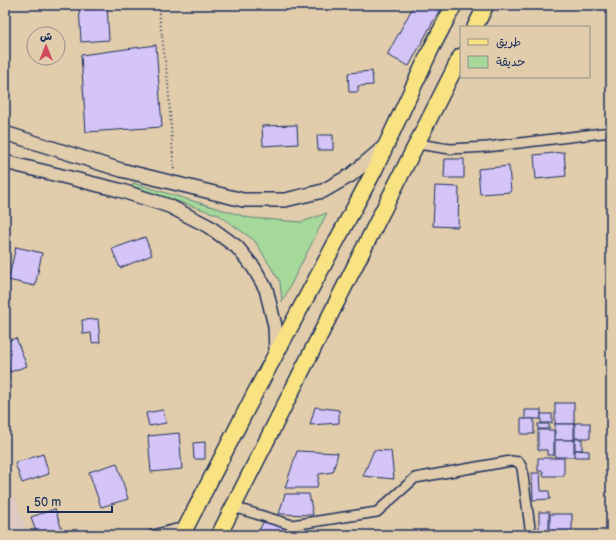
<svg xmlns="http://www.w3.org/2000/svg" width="616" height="540" font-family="'Balsamiq Sans','Playpen Sans Arabic',sans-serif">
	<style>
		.built { fill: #ddcac2 }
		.green { fill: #a6d899; stroke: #60847c }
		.building { fill: #d5c4f6; stroke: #1b2f5e }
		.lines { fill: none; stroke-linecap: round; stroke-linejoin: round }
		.street-casing { stroke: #1b2f5e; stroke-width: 12 }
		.secondary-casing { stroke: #1b2f5e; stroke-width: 16 }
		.primary-casing { stroke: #1b2f5e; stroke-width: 18 }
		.path { stroke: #1b2f5e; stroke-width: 2; stroke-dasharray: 1 3; stroke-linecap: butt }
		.street { stroke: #e1ccab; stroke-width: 9 }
		.secondary { stroke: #e1ccab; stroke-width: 13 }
		.primary { stroke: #f8e281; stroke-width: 15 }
	</style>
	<rect width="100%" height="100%" fill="#e1ccab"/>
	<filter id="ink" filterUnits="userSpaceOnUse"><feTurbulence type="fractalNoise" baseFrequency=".025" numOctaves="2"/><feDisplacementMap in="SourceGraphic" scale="8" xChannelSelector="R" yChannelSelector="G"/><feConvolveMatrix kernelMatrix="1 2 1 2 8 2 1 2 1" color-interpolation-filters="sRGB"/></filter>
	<g filter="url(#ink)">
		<!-- built -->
		<polygon class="built" points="15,496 28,535 5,535 5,500"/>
		<!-- green -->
		<polygon class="green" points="133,183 250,218 302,222 327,213 282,302 280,282 255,241 219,215 132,186"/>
		<!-- building -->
		<g class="building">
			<polygon points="79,5 107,5 109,40 81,42"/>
			<polygon points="414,5 442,5 409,66 387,55"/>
			<polygon points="156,45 162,127 86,132 81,55"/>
			<polygon points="372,71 373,85 358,86 358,92 349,92 348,73"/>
			<polygon points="297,125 298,144 263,146 262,126"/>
			<polygon points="317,135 333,135 333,150 318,150"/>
			<polygon points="564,152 566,176 536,179 534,155"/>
			<polygon points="445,159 464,159 464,178 444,178"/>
			<polygon points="509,166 511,192 480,194 478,169"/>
			<polygon points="435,186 459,187 458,227 433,226"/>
			<polygon points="145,237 152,255 120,268 112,249"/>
			<polygon points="16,247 42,253 35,286 8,280"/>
			<polygon points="98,319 100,342 92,343 91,333 83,334 82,320"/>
			<polygon points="16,338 27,366 10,372 5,359 5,342"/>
			<rect x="555" y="403" width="19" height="21"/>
			<polygon points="315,407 339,410 339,423 310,425"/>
			<polygon points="163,410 166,423 149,426 146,413"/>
			<rect x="525" y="410" width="16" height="9"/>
			<rect x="541" y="414" width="11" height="9"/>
			<rect x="521" y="419" width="13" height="15"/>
			<rect x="575" y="423" width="15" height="15"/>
			<rect x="538" y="424" width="11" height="5"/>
			<rect x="555" y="424" width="19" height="16"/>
			<polygon points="538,430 554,430 554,455 547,455 547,450 538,450"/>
			<polygon points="179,433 182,469 151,472 148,436"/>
			<rect x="575" y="439" width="7" height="11"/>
			<rect x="555" y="440" width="19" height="17"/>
			<polygon points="205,442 205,459 194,459 193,443"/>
			<polygon points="374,450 391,451 394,479 363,476"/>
			<polygon points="575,450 589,451 589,457 575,457"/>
			<polygon points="297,451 338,453 333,472 319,474 317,488 285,488"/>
			<polygon points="43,454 49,474 22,483 15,463"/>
			<polygon points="538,458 564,458 564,476 543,476 543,471 538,471"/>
			<polygon points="117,463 128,499 101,507 89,472"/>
			<polygon points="532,473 540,473 541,491 549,491 550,499 533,500"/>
			<polygon points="285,494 309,494 313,515 279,514"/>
			<polygon points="55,509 63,533 58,535 37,535 31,517"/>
			<rect x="539" y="512" width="10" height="20"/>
			<rect x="550" y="514" width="22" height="18"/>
			<polygon points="265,518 302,535 250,535 252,531 258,533"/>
			<rect x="540" y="532" width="32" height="3"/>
		</g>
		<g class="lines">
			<defs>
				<g id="street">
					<polyline points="418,144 450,149 487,147 611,132"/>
					<polyline points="233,507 292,525 377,512 415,478 511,461 519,462 522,468 531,535"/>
					<polyline points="153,535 176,529 183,533"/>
				</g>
				<g id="secondary">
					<polyline points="5,133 121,170 243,200 285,200 323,191 351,175 385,146"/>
					<polyline points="5,162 119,190 169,206 208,226 237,247 254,268 266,289 275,326 276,353"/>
				</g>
				<g id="primary">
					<polyline points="475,27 486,5"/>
					<polyline points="182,535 255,393 374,171 431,49 454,5"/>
					<polyline points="219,535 461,56"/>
				</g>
			</defs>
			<!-- street casing -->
			<use href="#street" class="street-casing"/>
			<!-- secondary casing -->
			<use href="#secondary" class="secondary-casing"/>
			<!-- primary casing -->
			<use href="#primary" class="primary-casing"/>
			<!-- path -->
			<polyline class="path" points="158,5 168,83 174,172"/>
			<!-- street -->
			<use href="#street" class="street"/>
			<!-- secondary -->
			<use href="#secondary" class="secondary"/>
			<!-- primary -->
			<use href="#primary" class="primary"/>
		</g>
	</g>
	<!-- margin -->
	<rect width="616" height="540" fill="none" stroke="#e1ccab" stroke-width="20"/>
	<rect x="10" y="10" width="596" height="520" fill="none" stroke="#1b2f5e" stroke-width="1.5" filter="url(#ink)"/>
	<!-- legend -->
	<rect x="460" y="26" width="130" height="52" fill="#e1ccab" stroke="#928d8c"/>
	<rect x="468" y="39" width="20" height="6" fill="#f8e281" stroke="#928d8c"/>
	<text x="496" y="46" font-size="12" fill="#1b2f5e">طريق</text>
	<rect x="468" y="56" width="20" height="12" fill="#a6d899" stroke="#928d8c"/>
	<text x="496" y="66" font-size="12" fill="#1b2f5e">حديقة</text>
	<!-- north arrow -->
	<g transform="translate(46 46)"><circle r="19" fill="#e1ccab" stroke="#928d8c"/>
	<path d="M0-3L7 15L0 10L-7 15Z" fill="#d1495b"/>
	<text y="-6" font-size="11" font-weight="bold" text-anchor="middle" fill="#1b2f5e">ش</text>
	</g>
	<!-- scale -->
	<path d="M28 506v6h84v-6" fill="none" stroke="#1b2f5e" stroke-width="2"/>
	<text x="34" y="506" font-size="12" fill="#1b2f5e" stroke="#e1ccab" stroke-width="3" paint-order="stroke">50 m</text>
</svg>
